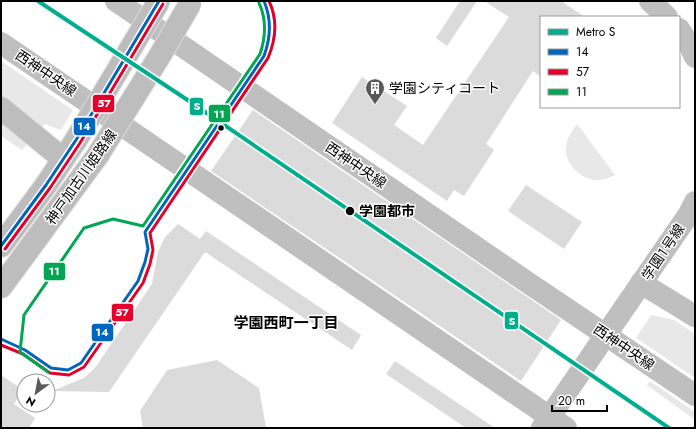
<svg xmlns="http://www.w3.org/2000/svg" width="696" height="429" font-family="Jost,'Noto Sans JP',sans-serif">
	<style>
		.green { fill: #e8e8e8 }
		.building { fill: #dbdbdb }
		.lines { fill: none; stroke-linecap: round; stroke-linejoin: round }
		.primary-casing { stroke: #dbdbdb; stroke-width: 24 }
		.secondary { stroke: #bfbfbf; stroke-width: 22 }
		.primary { stroke: #bdbdbd; stroke-width: 22 }
		.primary-bridge-casing { stroke: #dbdbdb; stroke-width: 24; stroke-linecap: butt }
		.secondary-bridge { stroke: #bfbfbf; stroke-width: 22 }
		.primary-bridge { stroke: #bdbdbd; stroke-width: 22 }
		.bus-1-casing { stroke: #fff; stroke-width: 6 }
		.bus-2-casing { stroke: #fff; stroke-width: 6 }
		.bus-3-casing { stroke: #fff; stroke-width: 6 }
		.bus-1 { stroke: #0065bd; stroke-width: 3 }
		.bus-2 { stroke: #e4002b; stroke-width: 3 }
		.bus-3 { stroke: #00a651; stroke-width: 3 }
		.metro-1-casing { stroke: #fff; stroke-width: 7 }
		.metro-1 { stroke: #00ae8e; stroke-width: 4 }
		.bus-dot { fill: #000; stroke: #fff; stroke-width: 1.5 }
		.labels { text-anchor: middle; dominant-baseline: central; stroke-width: 3; stroke-linejoin: round; paint-order: stroke }
		.street-label { font-size: 14px; fill: #000; stroke: #fff }
		.poi-label { font-size: 14px; fill: #000; stroke: #fff; text-anchor: start }
		.stop-label { font-size: 14px; font-weight: bold; fill: #000; stroke: #fff; text-anchor: start }
		.neighbourhood-label { font-size: 15px; font-weight: bold; fill: #000; stroke: #fff }
		.line-badge { stroke: #fff; stroke-width: 1.5 }
		.badge-label { font-size: 11px; text-anchor: middle; font-weight: bold; fill: #fff }
	</style>
	<rect width="100%" height="100%" fill="#fff"/>
	<!-- green -->
	<g class="green">
		<polygon points="1,61 73,110 61,130 45,124 40,130 1,98"/>
		<polygon points="1,122 28,143 22,150 1,136"/>
		<path d="M577,124l38,51c-7,3 -13,6 -21,5 -15,-2 -30,-18 -28,-33 1,-9 6,-16 11,-23z"/>
		<polygon points="651,315 674,320 695,334 695,378 636,338"/>
		<polygon points="650,381 695,412 695,420 647,385"/>
	</g>
	<!-- building -->
	<g class="building">
		<polygon points="460,1 477,1 447,46 436,38"/>
		<polygon points="484,1 561,1 585,17 541,17 541,77 533,71 486,144 494,150 464,196 454,190 447,201 332,123 362,77 407,106 394,125 423,145 509,17"/>
		<polygon points="253,110 561,320 521,381 211,171"/>
		<polygon points="526,185 582,222 564,249 508,211"/>
		<polygon points="178,224 200,239 206,231 361,335 352,350 205,252 109,392 52,391 84,378 95,368 152,284 158,252 165,237"/>
		<polygon points="217,360 259,388 266,428 143,428 140,411 167,370"/>
		<polygon points="395,361 495,428 466,428 386,374"/>
		<polygon points="1,375 23,390 14,404 35,418 29,428 1,428"/>
	</g>
	<g class="lines">
		<defs>
			<g id="primary">
				<polyline points="1,108 63,159"/>
				<polyline points="1,246 46,185 76,140"/>
				<polyline points="1,287 98,155"/>
			</g>
		</defs>
		<!-- primary casing -->
		<use href="#primary" class="primary-casing"/>
		<!-- secondary -->
		<g class="secondary">
			<polyline points="116,1 524,280 695,395"/>
			<polyline points="650,1 667,17"/>
			<polyline points="679,29 690,46 695,57"/>
			<polyline points="1,43 566,428"/>
			<polyline points="641,283 695,316"/>
			<polyline points="629,301 689,214 695,202"/>
		</g>
		<!-- primary -->
		<use href="#primary" class="primary"/>
		<defs>
			<g id="primary-bridge">
				<polyline points="76,140 159,1"/>
				<polyline points="98,155 159,57 190,4"/>
			</g>
		</defs>
		<!-- primary-bridge casing -->
		<use href="#primary-bridge" class="primary-bridge-casing"/>
		<!-- secondary-bridge -->
		<polyline class="secondary-bridge" points="542,428 629,301"/>
		<!-- primary-bridge -->
		<use href="#primary-bridge" class="primary-bridge"/>
		<defs>
			<g id="bus-1">
				<polyline points="1,246 46,185 76,140 159,1"/>
				<path d="M1,339l24,11 26,18 17,2 13,-7 57,-82 7,-19 3,-13 -3,-17 119,-176c7,-19 8,-36 0,-55"/>
			</g>
			<g id="bus-2">
				<polyline points="5,249 50,188 80,143 163,4"/>
				<path d="M1,345l22,9 27,19 19,2 15,-8 59,-84 7,-19 3,-14 -3,-17 118,-175c8,-19 10,-38 1,-57"/>
			</g>
			<path id="bus-3" d="M48,372l-28,-20 4,-37 60,-87 29,-9 30,7 117,-172c6,-18 7,-34 -1,-51"/>
		</defs>
		<!-- bus-1 casing -->
		<use href="#bus-1" class="bus-1-casing"/>
		<!-- bus-2 casing -->
		<use href="#bus-2" class="bus-2-casing"/>
		<!-- bus-3 casing -->
		<use href="#bus-3" class="bus-3-casing"/>
		<!-- bus-1 -->
		<use href="#bus-1" class="bus-1"/>
		<!-- bus-2 -->
		<use href="#bus-2" class="bus-2"/>
		<!-- bus-3 -->
		<use href="#bus-3" class="bus-3"/>
		<defs>
			<polyline id="metro-1" points="38,1 186,99 669,428"/>
		</defs>
		<!-- metro-1 casing -->
		<use href="#metro-1" class="metro-1-casing"/>
		<!-- metro-1 -->
		<use href="#metro-1" class="metro-1"/>
	</g>
	<!-- icons -->
	<defs>
		<symbol id="building-pin" viewBox="-11 -11 22 30"><path d="M0 17L-7.5 6A9.5 9.5 0 1 1 7.5 6Z" fill="#595959" stroke="#fff"/><path d="M-4-6H4V6H1V3H-1V6H-4ZM-2.5-4.3h1.7v1.8h-1.7ZM.8-4.3h1.7v1.8H.8ZM-2.5-1h1.7V.8h-1.7ZM.8-1h1.7V.8H.8Z" fill="#fff"/></symbol>
	</defs>
	<g fill-rule="evenodd">
		<use href="#building-pin" x="364" y="77" width="22" height="30"/>
	</g>
	<!-- markers -->
	<g class="bus-dot">
		<circle cx="221" cy="128" r="3.5"/>
		<circle cx="350" cy="211" r="5"/>
	</g>
	<g class="labels">
		<!-- street labels -->
		<g class="street-label">
			<text transform="translate(46 73) rotate(34)">西神中央線</text>
			<text transform="translate(356 165) rotate(34)">西神中央線</text>
			<text transform="translate(81 177) rotate(-55)">神戸加古川姫路線</text>
			<text transform="translate(663 252) rotate(-56)">学園１号線</text>
			<text transform="translate(624 347) rotate(34)">西神中央線</text>
		</g>
		<!-- poi labels -->
		<g class="poi-label">
			<text x="389" y="88">学園シティコート</text>
		</g>
		<!-- stop labels -->
		<g class="stop-label">
			<text x="359" y="211">学園都市</text>
		</g>
		<!-- neighbourhood labels -->
		<g class="neighbourhood-label">
			<text x="286" y="323">学園西町一丁目</text>
		</g>
	</g>
	<g class="line-badge">
		<rect x="92" y="94" width="23" height="19" rx="4" fill="#e4002b"/>
		<rect x="189" y="97" width="15" height="19" rx="4" fill="#00ae8e"/>
		<rect x="208" y="104" width="23" height="19" rx="4" fill="#00a651"/>
		<rect x="73" y="117" width="23" height="19" rx="4" fill="#0065bd"/>
		<rect x="43" y="262" width="23" height="19" rx="4" fill="#00a651"/>
		<rect x="111" y="303" width="23" height="19" rx="4" fill="#e4002b"/>
		<rect x="504" y="311" width="15" height="19" rx="4" fill="#00ae8e"/>
		<rect x="91" y="323" width="23" height="19" rx="4" fill="#0065bd"/>
	</g>
	<g class="badge-label">
		<text x="104" y="107">57</text>
		<text x="197" y="110">S</text>
		<text x="219" y="118">11</text>
		<text x="84" y="130">14</text>
		<text x="54" y="275">11</text>
		<text x="122" y="316">57</text>
		<text x="512" y="325">S</text>
		<text x="102" y="336">14</text>
	</g>
	<!-- border -->
	<rect width="696" height="429" fill="none" stroke="#000000" stroke-width="4"/>
	<!-- legend -->
	<rect x="540" y="16" width="140" height="92" fill="#ffffff" stroke="#999999"/>
	<rect x="548" y="29" width="20" height="6" fill="#00ae8e" stroke="#999999"/>
	<text x="576" y="36" font-size="12" fill="#000000">Metro S</text>
	<rect x="548" y="49" width="20" height="6" fill="#0065bd" stroke="#999999"/>
	<text x="576" y="56" font-size="12" fill="#000000">14</text>
	<rect x="548" y="69" width="20" height="6" fill="#e4002b" stroke="#999999"/>
	<text x="576" y="76" font-size="12" fill="#000000">57</text>
	<rect x="548" y="89" width="20" height="6" fill="#00a651" stroke="#999999"/>
	<text x="576" y="96" font-size="12" fill="#000000">11</text>
	<!-- north arrow -->
	<g transform="translate(36 393) rotate(212)"><circle r="19" fill="#ffffff" stroke="#999999"/>
	<path d="M0-3L7 15L0 10L-7 15Z" fill="#595959"/>
	<text y="-6" font-size="11" font-weight="bold" text-anchor="middle" fill="#000000">N</text>
	</g>
	<!-- scale -->
	<path d="M552 405v6h55v-6" fill="none" stroke="#000000" stroke-width="2"/>
	<text x="558" y="405" font-size="12" fill="#000000" stroke="#ffffff" stroke-width="3" paint-order="stroke">20 m</text>
</svg>
